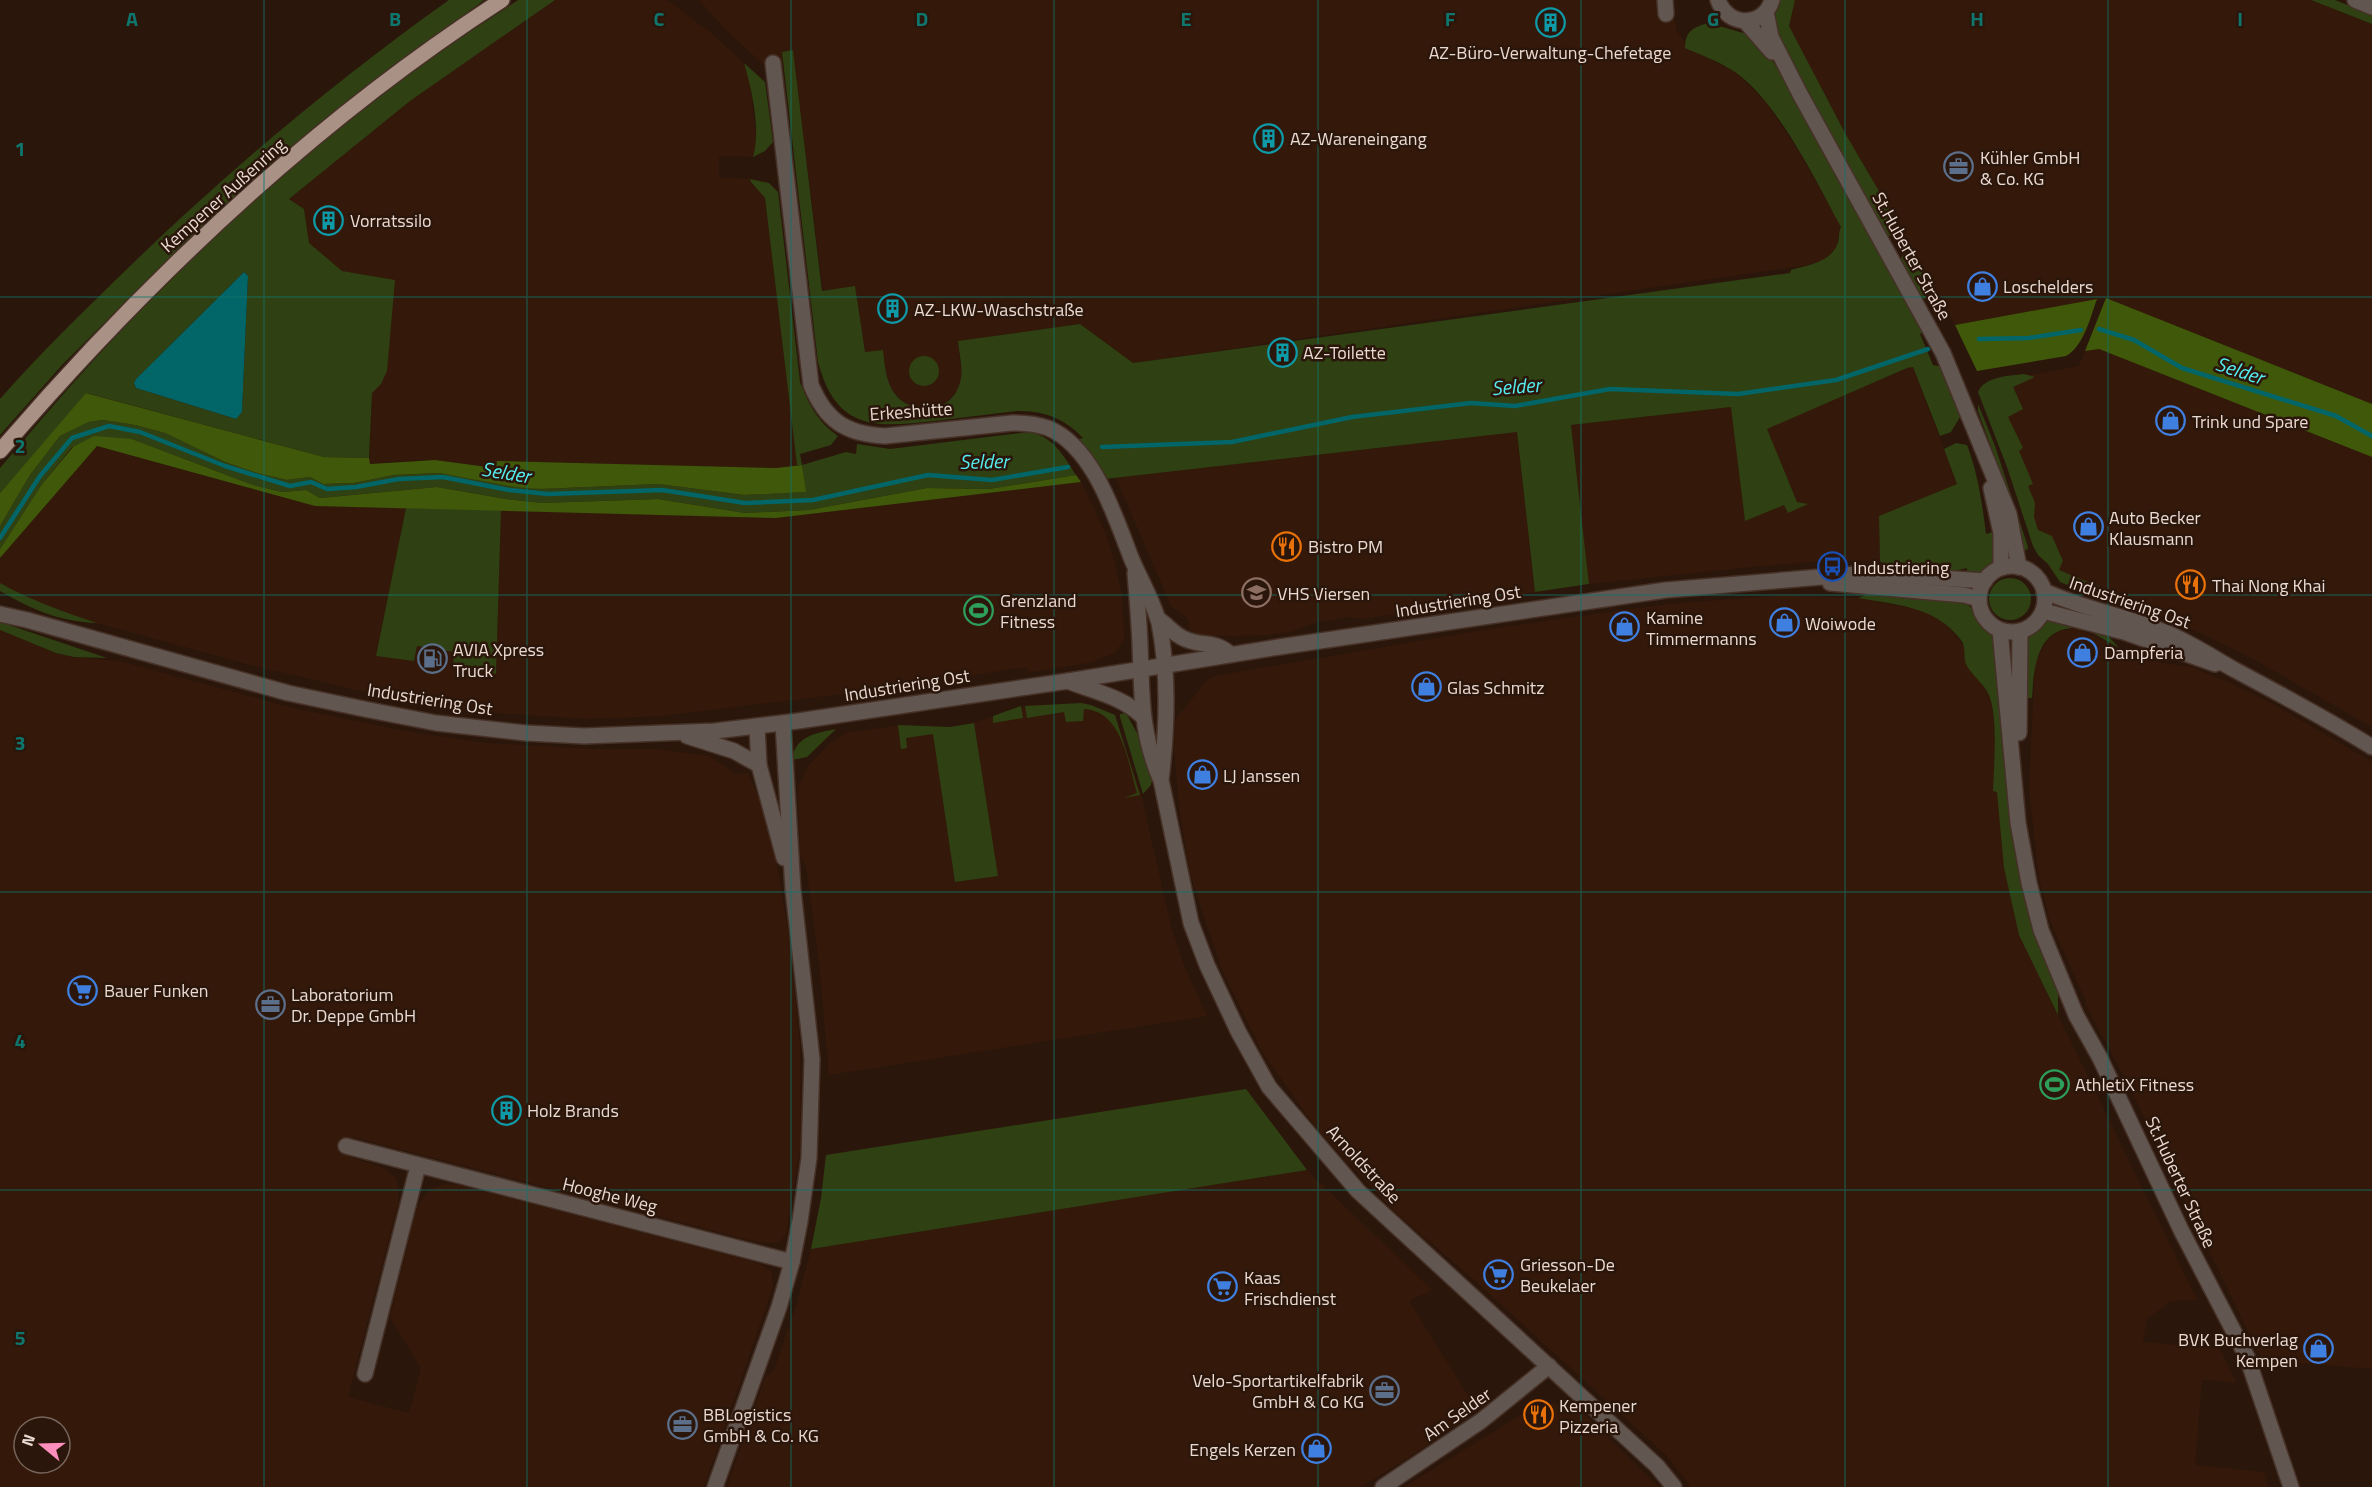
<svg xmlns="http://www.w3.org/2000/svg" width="2372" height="1487" font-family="'Titillium Web',sans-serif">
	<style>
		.built { fill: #34190a; fill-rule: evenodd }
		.green { fill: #2f4012; fill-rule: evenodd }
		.forest { fill: #3f580a }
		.water { fill: #026567 }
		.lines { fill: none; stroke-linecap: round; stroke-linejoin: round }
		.stream { stroke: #026567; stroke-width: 4.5 }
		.minor-casing { stroke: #463127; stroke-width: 18 }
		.major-casing { stroke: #463127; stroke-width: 18 }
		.minor { stroke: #625651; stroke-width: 15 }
		.major { stroke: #a99185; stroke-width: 15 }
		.grid { fill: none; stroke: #0f766e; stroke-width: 1.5; stroke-opacity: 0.55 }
		.labels { text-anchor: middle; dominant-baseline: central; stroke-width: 5; stroke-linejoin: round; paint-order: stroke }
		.poi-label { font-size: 18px; fill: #e9dad2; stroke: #2b160b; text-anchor: start }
		.street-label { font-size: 18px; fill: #e9dad2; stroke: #2b160b }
		.water-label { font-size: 20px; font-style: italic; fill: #55eff2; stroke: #2b160b }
		.grid-label { font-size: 20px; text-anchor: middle; font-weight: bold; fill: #0f766e; stroke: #2b160b; stroke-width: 5; stroke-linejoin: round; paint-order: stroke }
	</style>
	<rect width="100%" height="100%" fill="#2b160b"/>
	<!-- built -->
	<g class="built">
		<polygon points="555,0 667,0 711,33 744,63 750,83 757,145 753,157 719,156 719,178 750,179 751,182 765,198 797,465 776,468 497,461 496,468 435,460 415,460 369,464 372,393 381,384 395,280 342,271 309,243 304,209 289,199 410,101"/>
		<polygon points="699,0 1672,0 1676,30 1685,42 1685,47 1735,72 1766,102 1799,152 1842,227 1839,229 1837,245 1831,254 1818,263 1808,265 1133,363 1080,324 958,341 962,374 957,392 952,397 939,407 930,409 912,407 900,399 890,387 886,378 883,350 865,352 855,286 823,291 793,51 782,52 783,62 763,64 727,31"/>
		<polygon points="1795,0 2311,0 2372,24 2372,404 2105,298 1955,325 1845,133 1789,26"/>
		<polygon points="2099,349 2372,457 2372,727 2255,660 2194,630 2141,608 2136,612 2072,583 2054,572 2036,532 1993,382 2079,366 2085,351"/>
		<polygon points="1913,367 1957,484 1879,516 1880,561 1827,561 1750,567 1589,584 1571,425 1732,407 1745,521 1784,505 1807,504 1797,502 1766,429 1907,368"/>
		<polygon points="1517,432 1535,592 1362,619 1348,617 1318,622 1289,632 1268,635 1214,636 1201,635 1190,630 1188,619 1171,606 1116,478"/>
		<polygon points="96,446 315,506 406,508 376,656 414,661 417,646 455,652 453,667 496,673 501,510 776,518 1081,482 1105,532 1115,563 1122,595 1124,639 1115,653 1088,663 1031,672 1025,667 892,688 662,716 589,719 495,713 441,706 369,693 247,664 97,623 57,611 28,598 0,583 0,558"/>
		<polygon points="1783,595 1858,598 1925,611 1941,619 1965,647 1964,655 1989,695 1993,714 2004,868 2019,935 2197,1300 2171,1301 2147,1319 2143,1342 2220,1349 2236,1382 2202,1380 2195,1465 2264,1472 2268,1487 1691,1487 1669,1458 1471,1277 1395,1212 1317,1129 1263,1053 1222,970 1191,877 1180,814 1174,749 1175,721 1178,716 1208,679 1215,676 1484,630 1573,617 1670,604"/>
		<polygon points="2077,628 2119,648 2162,663 2192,667 2234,685 2275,705 2372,762 2372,1369 2262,1360 2128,1084 2085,1004 2086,1001 2050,921 2039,878 2029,788 2035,663 2047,640 2060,631"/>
		<path d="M0,630l56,23 18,4 45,4 178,48 113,23 76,11 105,6h67l51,7 27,18 12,-1 14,33 15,58 12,73 11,109 1,97 -15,91 -6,7 -6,2 -17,-1 -404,-105 -5,19 38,13 10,9 3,12 -1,13 -50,194 61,16 12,-45 -31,-51 27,-109 6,-11 9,-9 13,-4 13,1 300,78 13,8 2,15 -69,201h-704zM24,1427h36v36h-36z"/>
		<polygon points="1082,704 1108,715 1115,715 1140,790 1171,926 1183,963 1207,1016 829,1075 819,962 806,866 800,855 798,787 808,766 829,744 846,733 895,726 932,726 955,882 997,875 974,723 1028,705"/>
		<polygon points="1307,1170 1432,1290 1409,1301 1475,1407 1425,1447 1361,1487 727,1487 765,1377 774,1370 797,1303 811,1249"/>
		<polygon points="1540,1403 1575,1405 1659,1487 1404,1487"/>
	</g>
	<!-- green -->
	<g class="green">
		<path d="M449,0h35l-143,107 -160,139 -118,118 -63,71v-36c40,-46 84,-88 128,-131 100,-97 207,-187 321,-268z"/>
		<path d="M518,0h37l-145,101 -121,98 15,10 5,34 33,28 53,9 -8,91 -6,13 -9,9 -3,65 -45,-1 -237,-64 -87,100v-25c83,-99 172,-197 271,-282 51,-44 105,-88 160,-127 28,-21 58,-39 87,-59zM244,272l4,4 -6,136 -6,7 -100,-31 -2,-5 2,-4z"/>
		<polygon points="1780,0 1795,0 1789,26 1845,133 1904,234 1891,236 1886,235 1775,36 1773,18"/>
		<polygon points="2311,0 2335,0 2372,15 2372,24"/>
		<path d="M1709,23l41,12 16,16 19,29 139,252 -4,2 13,31 10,2 20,45 -12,20 -11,4 -27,-69 -6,1 -140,61 30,73 11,2 -20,9 -4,-8 -39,16 -14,-114 -160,18 18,159 -54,8 -18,-160 -412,47 -26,-40 4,-1c-17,-19 -40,-28 -66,-27 -28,3 -55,7 -83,10 -60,7 -98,9 -116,-59l-36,-310 11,-2 29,241 33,-5 10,66 18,-2c2,15 2,31 12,44 18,23 58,19 65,-12 4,-13 -1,-28 -2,-41l122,-17 53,39 657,-90 1,-3c17,-5 38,-7 46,-25 3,-6 1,-13 4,-18 -25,-46 -63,-125 -106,-155 -15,-10 -34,-17 -50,-24 0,-17 8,-21 24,-25z"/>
		<path d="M744,63l21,19 8,60 -8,9 -12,6c8,-27 -1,-67 -9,-94z"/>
		<path d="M750,179l19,4 9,9 22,190c9,23 18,40 38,54l-7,9 -31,9 2,11 44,-13 10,2 1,-10 33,5 139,-17c25,5 34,23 47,43l-87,14 -62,-1 -118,22 -64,3 -87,-14 -116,4 -36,-4 -69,-12 -117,11 -14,-8 -24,2 -29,-7 -121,-46 -60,8 -30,37 -42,65v-23l30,-51 30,-39 29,-14 14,-2 32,5 30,8 60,29 32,11 30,7 23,-3 13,7 31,-1 40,-8 45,-2 102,16 117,-5 86,11 61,-3 -3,-27h-5l-32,-267 -14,-16z"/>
		<polygon points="1907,250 1913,250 1937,293 1924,299 1920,295 1901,258"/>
		<circle cx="924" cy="371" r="15"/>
		<path d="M2024,374l11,3 -22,10 10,22 -15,8 15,31 -4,3 14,33 -5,2 7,17 -1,14 4,13 14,6 11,25 -4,9 56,23 -3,8 11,6 -63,-25 -12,-18 -10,-9 -5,-9 -26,-79 -29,-75c7,-16 31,-16 46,-18z"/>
		<polygon points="1978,404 1995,446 2028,547 2027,550 2021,549 2004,482 1978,411"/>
		<path d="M1956,443l11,2c11,29 15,57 19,89l10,-3c1,24 1,43 -29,43v-6l-13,3 -68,-5 -6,-5 -1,-45 78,-32 -13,-35z"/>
		<polygon points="406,508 501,510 496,674 453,667 454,652 417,646 414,661 376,656"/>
		<circle cx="2010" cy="599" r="21"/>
		<path d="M0,583c31,17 63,29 97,40 -37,-1 -66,-14 -97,-32z"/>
		<path d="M1871,593l94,10c11,7 17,21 28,30l19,194 46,164v24l-39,-80 -15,-67 -7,-76 -4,-1c1,-25 5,-74 -4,-96 -5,-11 -16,-19 -22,-29 -5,-9 0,-18 -6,-26 -26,-34 -64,-35 -103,-42z"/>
		<path d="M2048,620l55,10 16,18c-12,-6 -29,-19 -42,-20 -41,-1 -43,41 -45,70h-8l1,-59 3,-5z"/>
		<polygon points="0,622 107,658 74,657 56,653 0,630"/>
		<path d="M1081,703l10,2 24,10 25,80 -16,3 13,-5c-9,-29 -14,-82 -53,-84l-1,12 -17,1 -2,-10 -37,6 -2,-12z"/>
		<polygon points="1021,706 1023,718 993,723 993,716"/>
		<polygon points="1126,713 1138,735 1152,780 1151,785 1143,794 1120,717 1120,714"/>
		<polygon points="974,723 998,876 955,882 933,734 906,738 907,748 901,749 898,725 950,727"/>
		<path d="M836,729l-29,28 -15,3c3,-24 24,-27 44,-31z"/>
		<polygon points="1246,1089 1307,1170 811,1249 821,1198 826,1155"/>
	</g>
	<!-- forest -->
	<g class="forest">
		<polygon points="2106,298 2372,404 2372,457 2099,349 2085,351"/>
		<path d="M2097,299c-7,19 -13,47 -31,57l-89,15 -22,-46z"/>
		<polygon points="86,393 324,457 369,458 370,464 435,460 495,468 497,461 776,468 802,465 806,492 744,495 658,484 541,489 516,487 439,473 394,475 354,483 323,484 310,477 287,480 257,473 225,462 165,433 135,425 103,420 89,422 60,436 30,475 0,526 0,493"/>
		<polygon points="94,436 132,439 253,485 282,492 306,490 320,498 437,487 506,499 542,503 658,499 745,513 809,510 927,488 989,489 1076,475 1081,482 776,518 315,506 97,446 0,558 0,549 42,484 73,447"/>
	</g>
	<!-- water -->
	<polygon class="water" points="244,272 248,276 242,412 236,419 136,388 134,383 136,379"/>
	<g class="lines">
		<!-- stream -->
		<g class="stream">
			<polyline points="2099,329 2134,340 2182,368 2336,416 2372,436"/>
			<polyline points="1979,339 2029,338 2081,330"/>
			<polyline points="1102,447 1232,442 1352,417 1471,403 1515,406 1610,389 1738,394 1836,380 1928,349"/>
			<polyline points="0,538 40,476 72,438 109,426 140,432 225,466 290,486 311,482 327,489 356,487 399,479 443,477 509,490 548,494 662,490 745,503 813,500 928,475 992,480 1068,467"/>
		</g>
		<defs>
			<g id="minor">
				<polyline points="1665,0 1666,14"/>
				<path d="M1718,0c9,27 46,28 54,0"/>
				<polyline points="2355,0 2372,7"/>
				<polyline points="1766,12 1771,37 1800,94 1943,353 2009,514 2019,567"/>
				<polyline points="1745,21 1772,52"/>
				<path d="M773,63l38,322c15,36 35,49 74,51l127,-13c12,0 24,1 36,5 46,19 67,89 84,132 9,21 21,41 27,63 10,50 8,107 2,157l30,143 16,42 31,66 31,56 89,104 299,275 17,21"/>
				<polyline points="1991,488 2001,533 2001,568"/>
				<circle cx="2012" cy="599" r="33"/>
				<path d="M1135,573c2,24 4,47 5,71 2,47 0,88 20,134"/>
				<polyline points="1830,583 1964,595 1979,599"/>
				<path d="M2044,591c39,18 83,25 123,42 24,10 45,24 68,37 47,25 92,49 137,77"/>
				<polyline points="2043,611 2124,632 2215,664"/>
				<polyline points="0,614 27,620 288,693 369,710 436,723 526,733 584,736 715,731 798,721 1068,681 1279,647 1666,590 1869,573 1985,581"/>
				<path d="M1158,619c10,6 15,15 27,20 18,8 30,1 45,15"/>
				<polyline points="2000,630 2018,823 2029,883 2041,930 2076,1015 2100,1058 2181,1230 2247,1357 2291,1487"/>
				<path d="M1068,681c26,11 54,15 75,36"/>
				<polyline points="757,727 759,765 784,858"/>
				<polyline points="2019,733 2020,631"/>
				<polyline points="687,736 734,751 759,765"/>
				<polyline points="346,1146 792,1262"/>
				<polyline points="365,1374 418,1166"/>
				<polyline points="715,1487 779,1307 792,1262 800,1221 809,1158 812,1059 793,890 783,723"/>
				<polyline points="1383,1487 1481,1421 1549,1366"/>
			</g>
			<path id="major" d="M0,451c146,-170 313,-329 502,-451"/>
		</defs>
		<!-- minor casing -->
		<use href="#minor" class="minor-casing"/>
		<!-- major casing -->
		<use href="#major" class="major-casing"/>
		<!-- minor -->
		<use href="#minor" class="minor"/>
		<!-- major -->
		<use href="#major" class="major"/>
	</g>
	<!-- grid -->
	<path class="grid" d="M264,0v1487M527,0v1487M791,0v1487M1054,0v1487M1318,0v1487M1581,0v1487M1845,0v1487M2108,0v1487M0,297h2372M0,595h2372M0,892h2372M0,1190h2372"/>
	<!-- icons -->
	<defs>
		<symbol id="building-ring" viewBox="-11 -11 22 22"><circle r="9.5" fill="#2b160b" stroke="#0f9aa8" stroke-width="1.5"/><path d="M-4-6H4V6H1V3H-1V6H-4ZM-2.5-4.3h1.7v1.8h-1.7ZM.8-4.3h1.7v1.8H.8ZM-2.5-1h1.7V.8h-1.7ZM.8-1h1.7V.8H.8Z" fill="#0f9aa8"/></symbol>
		<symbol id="office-ring" viewBox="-11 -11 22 22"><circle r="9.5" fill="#2b160b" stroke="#5c6f8a" stroke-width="1.5"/><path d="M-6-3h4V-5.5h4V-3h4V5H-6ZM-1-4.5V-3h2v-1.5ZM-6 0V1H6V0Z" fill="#5c6f8a"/></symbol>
		<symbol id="shop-ring" viewBox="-11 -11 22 22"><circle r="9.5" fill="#2b160b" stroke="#3f7fe0" stroke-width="1.5"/><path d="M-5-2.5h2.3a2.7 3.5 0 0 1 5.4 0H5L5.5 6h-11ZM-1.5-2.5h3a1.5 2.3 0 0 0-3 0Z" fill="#3f7fe0"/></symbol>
		<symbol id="restaurant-ring" viewBox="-11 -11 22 22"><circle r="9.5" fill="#2b160b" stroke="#e8710a" stroke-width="1.5"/><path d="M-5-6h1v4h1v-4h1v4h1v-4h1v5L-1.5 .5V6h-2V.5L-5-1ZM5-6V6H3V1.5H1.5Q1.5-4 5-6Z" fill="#e8710a"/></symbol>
		<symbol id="bus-ring" viewBox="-11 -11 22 22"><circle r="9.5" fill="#2b160b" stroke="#1a4fb4" stroke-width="1.5"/><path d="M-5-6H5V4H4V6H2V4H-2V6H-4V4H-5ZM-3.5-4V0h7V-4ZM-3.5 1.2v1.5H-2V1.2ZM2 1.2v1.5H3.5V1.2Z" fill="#1a4fb4"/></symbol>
		<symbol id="university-ring" viewBox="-11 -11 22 22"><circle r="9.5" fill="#2b160b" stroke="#8d6e63" stroke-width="1.5"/><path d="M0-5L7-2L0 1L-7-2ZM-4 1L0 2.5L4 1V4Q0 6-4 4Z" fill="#8d6e63"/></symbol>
		<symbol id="stadium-ring" viewBox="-11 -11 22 22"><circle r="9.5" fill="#2b160b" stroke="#2e9e5b" stroke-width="1.5"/><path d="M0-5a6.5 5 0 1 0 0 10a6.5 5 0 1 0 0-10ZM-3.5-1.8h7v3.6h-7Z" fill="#2e9e5b"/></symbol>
		<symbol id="fuel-ring" viewBox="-11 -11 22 22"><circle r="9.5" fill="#2b160b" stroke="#5c6f8a" stroke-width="1.5"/><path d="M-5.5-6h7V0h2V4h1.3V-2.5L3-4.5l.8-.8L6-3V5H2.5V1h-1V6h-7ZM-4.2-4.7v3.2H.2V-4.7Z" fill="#5c6f8a"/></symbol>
		<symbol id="supermarket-ring" viewBox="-11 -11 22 22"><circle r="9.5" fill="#2b160b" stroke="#3f7fe0" stroke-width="1.5"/><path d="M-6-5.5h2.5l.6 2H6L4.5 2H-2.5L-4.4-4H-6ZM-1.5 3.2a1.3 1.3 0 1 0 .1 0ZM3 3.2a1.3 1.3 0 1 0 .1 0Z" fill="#3f7fe0"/></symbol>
	</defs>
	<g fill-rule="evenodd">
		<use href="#building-ring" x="1534" y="6" width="33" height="33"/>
		<use href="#building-ring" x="1252" y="122" width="33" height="33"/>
		<use href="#office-ring" x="1942" y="150" width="33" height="33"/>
		<use href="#building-ring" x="312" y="204" width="33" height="33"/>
		<use href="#shop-ring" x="1966" y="270" width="33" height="33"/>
		<use href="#building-ring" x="876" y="292" width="33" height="33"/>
		<use href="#building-ring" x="1266" y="336" width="33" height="33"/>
		<use href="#shop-ring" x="2154" y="404" width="33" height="33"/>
		<use href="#shop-ring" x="2072" y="510" width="33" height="33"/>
		<use href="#restaurant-ring" x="1270" y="530" width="33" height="33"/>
		<use href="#bus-ring" x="1816" y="550" width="33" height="33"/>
		<use href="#restaurant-ring" x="2174" y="568" width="33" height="33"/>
		<use href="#university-ring" x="1240" y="576" width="33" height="33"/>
		<use href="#stadium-ring" x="962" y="594" width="33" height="33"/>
		<use href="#shop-ring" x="1768" y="606" width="33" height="33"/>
		<use href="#shop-ring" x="1608" y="610" width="33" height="33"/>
		<use href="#shop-ring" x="2066" y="636" width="33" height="33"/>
		<use href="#fuel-ring" x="416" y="642" width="33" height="33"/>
		<use href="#shop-ring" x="1410" y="670" width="33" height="33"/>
		<use href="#shop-ring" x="1186" y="758" width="33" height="33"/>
		<use href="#supermarket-ring" x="66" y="974" width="33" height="33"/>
		<use href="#office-ring" x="254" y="988" width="33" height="33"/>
		<use href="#stadium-ring" x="2038" y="1068" width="33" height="33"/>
		<use href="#building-ring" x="490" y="1094" width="33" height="33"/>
		<use href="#supermarket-ring" x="1482" y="1258" width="33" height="33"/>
		<use href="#supermarket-ring" x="1206" y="1270" width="33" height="33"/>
		<use href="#shop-ring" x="2302" y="1332" width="33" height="33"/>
		<use href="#office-ring" x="1368" y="1374" width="33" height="33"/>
		<use href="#restaurant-ring" x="1522" y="1398" width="33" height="33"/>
		<use href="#office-ring" x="666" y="1408" width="33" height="33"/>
		<use href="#shop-ring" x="1300" y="1432" width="33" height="33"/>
	</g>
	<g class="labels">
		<!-- poi labels -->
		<g class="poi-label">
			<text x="1550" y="52" text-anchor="middle">AZ-Büro-Verwaltung-Chefetage</text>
			<text x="1290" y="138">AZ-Wareneingang</text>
			<text x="1980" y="157">Kühler GmbH<tspan x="1980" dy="21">&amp; Co. KG</tspan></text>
			<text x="350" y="220">Vorratssilo</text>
			<text x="2003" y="286">Loschelders</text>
			<text x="914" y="309">AZ-LKW-Waschstraße</text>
			<text x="1303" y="352">AZ-Toilette</text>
			<text x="2192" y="421">Trink und Spare</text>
			<text x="2109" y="517">Auto Becker<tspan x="2109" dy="21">Klausmann</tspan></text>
			<text x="1308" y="546">Bistro PM</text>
			<text x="1853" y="567">Industriering</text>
			<text x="2212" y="585">Thai Nong Khai</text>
			<text x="1277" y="593">VHS Viersen</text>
			<text x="1000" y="600">Grenzland<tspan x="1000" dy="21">Fitness</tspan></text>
			<text x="1646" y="617">Kamine<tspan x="1646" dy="21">Timmermanns</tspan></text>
			<text x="1805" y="623">Woiwode</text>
			<text x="453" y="649">AVIA Xpress<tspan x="453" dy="21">Truck</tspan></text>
			<text x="2104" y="652">Dampferia</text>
			<text x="1447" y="687">Glas Schmitz</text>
			<text x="1223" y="775">LJ Janssen</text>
			<text x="104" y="990">Bauer Funken</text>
			<text x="291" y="994">Laboratorium<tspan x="291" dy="21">Dr. Deppe GmbH</tspan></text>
			<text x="2075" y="1084">AthletiX Fitness</text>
			<text x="527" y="1110">Holz Brands</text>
			<text x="1520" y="1264">Griesson-De<tspan x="1520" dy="21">Beukelaer</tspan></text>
			<text x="1244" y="1277">Kaas<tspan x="1244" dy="21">Frischdienst</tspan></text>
			<text x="2298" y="1339" text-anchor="end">BVK Buchverlag<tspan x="2298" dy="21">Kempen</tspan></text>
			<text x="1364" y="1380" text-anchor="end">Velo-Sportartikelfabrik<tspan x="1364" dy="21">GmbH &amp; Co KG</tspan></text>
			<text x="1559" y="1405">Kempener<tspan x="1559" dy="21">Pizzeria</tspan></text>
			<text x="703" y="1414">BBLogistics<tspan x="703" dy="21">GmbH &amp; Co. KG</tspan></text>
			<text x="1296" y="1449" text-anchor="end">Engels Kerzen</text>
		</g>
		<!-- street labels -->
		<g class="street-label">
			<text transform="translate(223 195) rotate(-42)">Kempener Außenring</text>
			<text transform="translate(1912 256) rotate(61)">St.Huberter Straße</text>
			<text transform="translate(911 411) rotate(-4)">Erkeshütte</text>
			<text transform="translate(1458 601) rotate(-9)">Industriering Ost</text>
			<text transform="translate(2130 602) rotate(19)">Industriering Ost</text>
			<text transform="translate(907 685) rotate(-9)">Industriering Ost</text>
			<text transform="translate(430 699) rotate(9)">Industriering Ost</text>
			<text transform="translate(1364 1164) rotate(47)">Arnoldstraße</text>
			<text transform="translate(2181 1182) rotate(65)">St.Huberter Straße</text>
			<text transform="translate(610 1195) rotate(14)">Hooghe Weg</text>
			<text transform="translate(1457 1414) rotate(-35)">Am Selder</text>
		</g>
		<!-- water labels -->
		<g class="water-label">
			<text transform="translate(2240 370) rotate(18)">Selder</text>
			<text transform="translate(1516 386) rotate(-4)">Selder</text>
			<text transform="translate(984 461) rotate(-1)">Selder</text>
			<text transform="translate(506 472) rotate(9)">Selder</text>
		</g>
	</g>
	<g class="grid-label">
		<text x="132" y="26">A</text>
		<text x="395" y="26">B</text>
		<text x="659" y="26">C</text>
		<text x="922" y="26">D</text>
		<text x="1186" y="26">E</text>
		<text x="1450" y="26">F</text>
		<text x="1713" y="26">G</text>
		<text x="1977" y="26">H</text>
		<text x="2240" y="26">I</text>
		<text x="20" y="156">1</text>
		<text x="20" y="453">2</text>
		<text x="20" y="750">3</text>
		<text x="20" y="1048">4</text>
		<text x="20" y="1345">5</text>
	</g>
	<!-- north arrow -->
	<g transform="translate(42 1445) rotate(289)"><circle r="28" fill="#2b160b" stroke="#77645b" stroke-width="1.5"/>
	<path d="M0-4.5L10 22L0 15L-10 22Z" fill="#fe8ebb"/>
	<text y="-9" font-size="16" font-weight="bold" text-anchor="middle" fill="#e9dad2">N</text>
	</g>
</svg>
